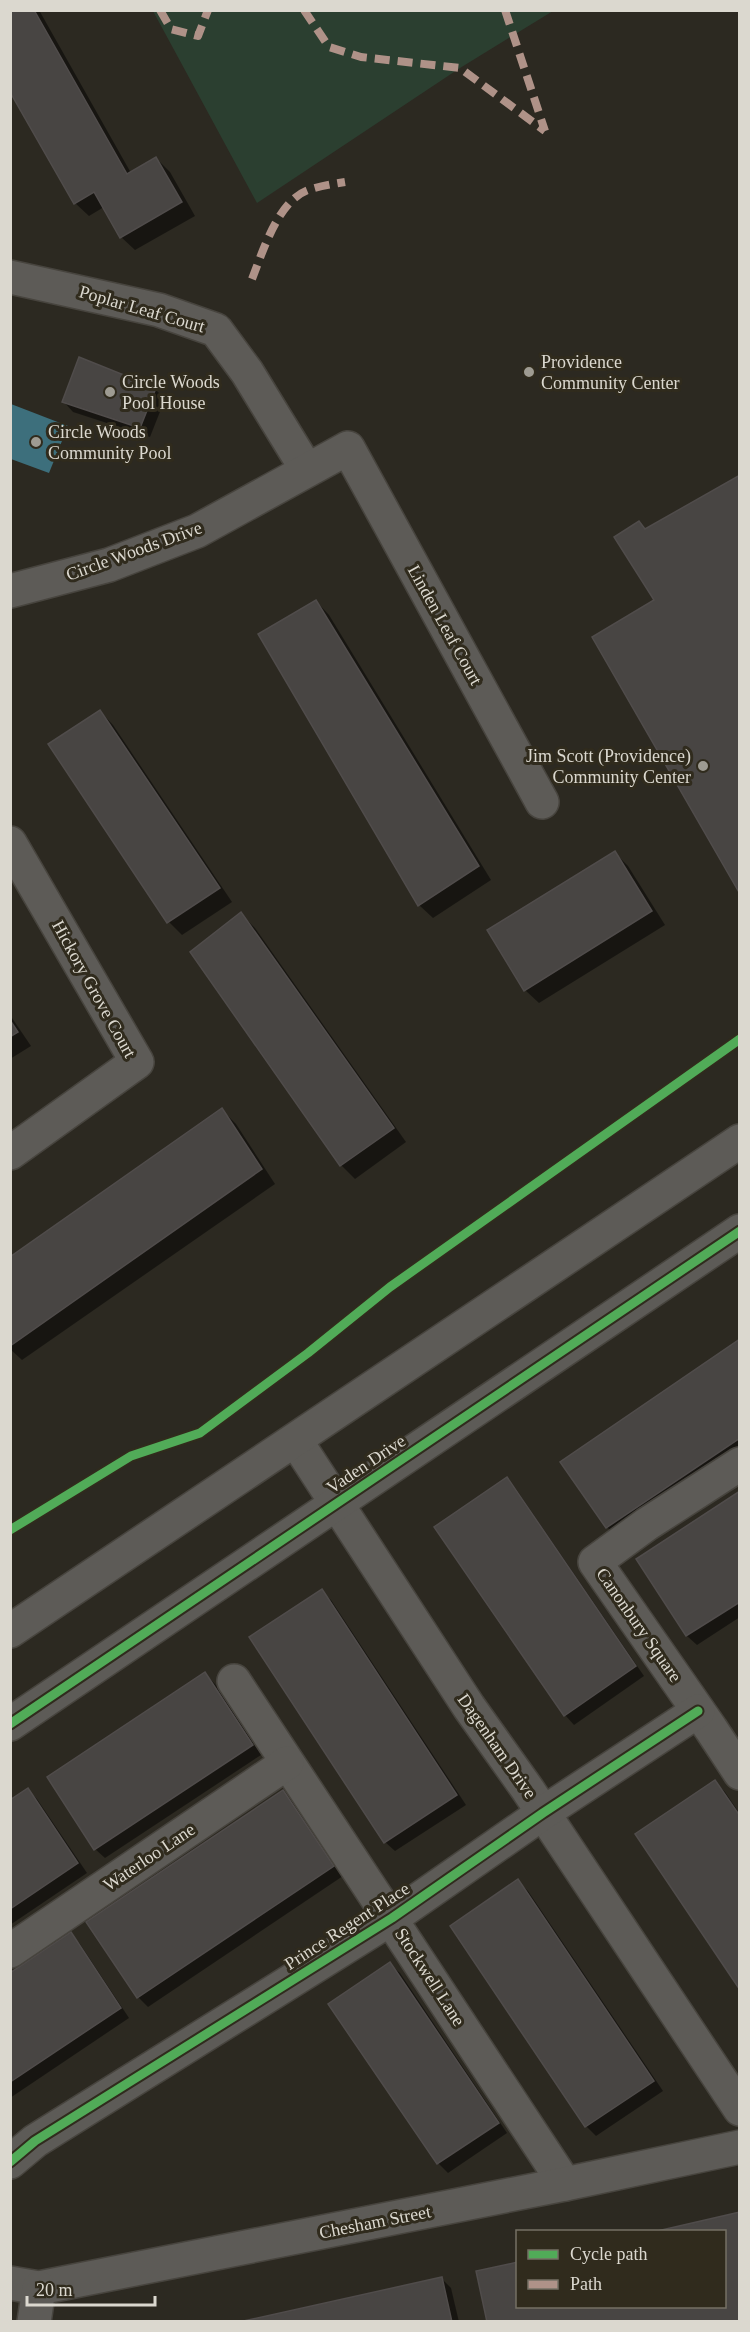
<svg xmlns="http://www.w3.org/2000/svg" width="750" height="2332" font-family="'Times New Roman',serif">
	<style>
		.green { fill: #2b3f30 }
		.water { fill: #3d6f7c }
		.shadow { fill: #0007 }
		.building { fill: #484543; stroke: #504c4b; stroke-width: 1.5 }
		.lines { fill: none; stroke-linecap: round; stroke-linejoin: round }
		.minor-casing { stroke: #47443e; stroke-width: 36 }
		.tertiary-casing { stroke: #47443e; stroke-width: 36 }
		.minor { stroke: #5d5b57; stroke-width: 33 }
		.tertiary { stroke: #5d5b57; stroke-width: 33 }
		.quiet { stroke: #af9288; stroke-width: 8; stroke-dasharray: 15 8; stroke-linecap: butt }
		.cycleway-casing { stroke: #302b1d; stroke-width: 13 }
		.cycleway { stroke: #51ab58; stroke-width: 9 }
		.poi-dot { fill: #9e9b92; stroke: #302b1d; stroke-width: 2 }
		.labels { text-anchor: middle; dominant-baseline: central; stroke-width: 6; stroke-linejoin: round; paint-order: stroke }
		.street-label { font-size: 18px; fill: #dbd8cf; stroke: #302b1d }
		.poi-label { font-size: 18px; fill: #dbd8cf; stroke: #302b1d; text-anchor: start }
	</style>
	<rect width="100%" height="100%" fill="#2c2921"/>
	<!-- green -->
	<polygon class="green" points="153,11 553,11 460,68 257,203"/>
	<!-- water -->
	<polygon class="water" points="11,404 68,426 49,473 11,459"/>
	<!-- shadow -->
	<g class="shadow">
		<polygon points="10,10 39,10 131,173 156,158 170,172 195,216 135,250 121,237 104,207 89,216 75,203"/>
		<polygon points="155,389 165,399 150,437 73,412 64,402"/>
		<polygon points="316,601 329,615 491,880 433,918 419,905"/>
		<polygon points="100,711 113,725 232,902 182,935 169,922 50,745"/>
		<polygon points="615,853 628,866 665,925 539,1003 525,990"/>
		<polygon points="241,914 255,928 406,1142 355,1179 341,1165"/>
		<polygon points="10,1015 31,1046 10,1059"/>
		<polygon points="222,1110 236,1124 275,1184 22,1360 10,1349 10,1259"/>
		<polygon points="740,1341 740,1454 616,1536 607,1527"/>
		<polygon points="507,1479 516,1489 644,1676 574,1725 565,1715"/>
		<polygon points="740,1493 740,1617 697,1645 687,1636 638,1560"/>
		<polygon points="321,1591 331,1600 466,1805 395,1851 385,1842"/>
		<polygon points="205,1674 215,1684 261,1755 105,1858 95,1849"/>
		<polygon points="715,1782 725,1792 740,1814 740,1988"/>
		<polygon points="28,1790 37,1799 87,1873 10,1925 10,1802"/>
		<polygon points="283,1792 293,1802 343,1876 148,2007 138,1997 88,1923"/>
		<polygon points="518,1881 528,1891 663,2091 596,2136 586,2126"/>
		<polygon points="71,1934 80,1944 129,2018 10,2098 10,1975"/>
		<polygon points="390,1964 400,1973 507,2133 448,2173 438,2163"/>
		<polygon points="441,2278 451,2288 459,2322 246,2322"/>
	</g>
	<!-- building -->
	<g class="building">
		<polygon points="10,10 34,10 127,174 156,157 182,202 120,238 94,192 74,204 10,92"/>
		<polygon points="79,357 156,388 140,428 62,402"/>
		<polygon points="740,475 740,894 592,637 654,600 614,537 639,521 645,529"/>
		<polygon points="316,600 479,866 418,906 258,634"/>
		<polygon points="100,710 220,888 167,923 48,744"/>
		<polygon points="615,851 652,911 524,991 487,930"/>
		<polygon points="241,912 394,1128 340,1166 190,952"/>
		<polygon points="10,1020 18,1032 10,1037"/>
		<polygon points="222,1108 262,1169 10,1346 10,1257"/>
		<polygon points="740,1339 740,1438 606,1528 560,1462"/>
		<polygon points="507,1477 636,1666 564,1716 434,1527"/>
		<polygon points="740,1491 740,1602 686,1636 636,1559"/>
		<polygon points="322,1589 457,1795 384,1843 249,1637"/>
		<polygon points="205,1672 253,1745 94,1850 47,1777"/>
		<polygon points="715,1780 740,1816 740,1990 635,1834"/>
		<polygon points="28,1788 78,1863 10,1909 10,1800"/>
		<polygon points="283,1790 334,1866 137,1998 86,1922"/>
		<polygon points="518,1879 654,2081 585,2127 450,1926"/>
		<polygon points="71,1932 121,2008 10,2082 10,1973"/>
		<polygon points="390,1962 499,2123 437,2164 328,2004"/>
		<polygon points="740,2212 740,2322 487,2322 476,2271 518,2262 518,2306 724,2306 724,2232 653,2232"/>
		<polygon points="442,2277 452,2322 239,2322"/>
	</g>
	<g class="lines">
		<defs>
			<g id="minor">
				<polyline points="10,277 159,310 216,330 247,372 307,470"/>
				<polyline points="10,591 109,565 197,531 348,448 542,802"/>
				<polyline points="10,843 137,1062 10,1153"/>
				<polyline points="296,1441 469,1707 528,1790 740,2109"/>
				<polyline points="740,1464 647,1524 595,1562 711,1729 740,1773"/>
				<polyline points="234,1681 565,2184"/>
				<polyline points="10,1951 287,1763"/>
				<polyline points="10,2162 35,2141 392,1918 543,1813 698,1711"/>
				<polyline points="10,2283 39,2288 565,2184 740,2147"/>
				<polyline points="34,2322 39,2288"/>
			</g>
			<g id="tertiary">
				<polyline points="10,1631 740,1141"/>
				<polyline points="10,1724 740,1231"/>
			</g>
		</defs>
		<!-- minor casing -->
		<use href="#minor" class="minor-casing"/>
		<!-- tertiary casing -->
		<use href="#tertiary" class="tertiary-casing"/>
		<!-- minor -->
		<use href="#minor" class="minor"/>
		<!-- tertiary -->
		<use href="#tertiary" class="tertiary"/>
		<!-- quiet -->
		<g class="quiet">
			<polyline points="160,10 171,29 198,36 208,10"/>
			<polyline points="304,10 329,47 361,57 460,68 545,131"/>
			<polyline points="505,10 545,131"/>
			<path d="M252,279c11,-28 26,-78 56,-89 12,-4 25,-6 37,-8"/>
		</g>
		<defs>
			<g id="cycleway">
				<polyline points="10,1530 131,1456 200,1433 308,1353 390,1287 740,1039"/>
				<polyline points="10,1724 740,1231"/>
				<polyline points="10,2162 35,2141 392,1918 543,1813 698,1711"/>
			</g>
		</defs>
		<!-- cycleway casing -->
		<use href="#cycleway" class="cycleway-casing"/>
		<!-- cycleway -->
		<use href="#cycleway" class="cycleway"/>
	</g>
	<!-- markers -->
	<g class="poi-dot">
		<circle cx="529" cy="372" r="6"/>
		<circle cx="110" cy="392" r="6"/>
		<circle cx="36" cy="442" r="6"/>
		<circle cx="703" cy="766" r="6"/>
	</g>
	<g class="labels">
		<!-- street labels -->
		<g class="street-label">
			<text transform="translate(142 309) rotate(16)">Poplar Leaf Court</text>
			<text transform="translate(134 551) rotate(-20)">Circle Woods Drive</text>
			<text transform="translate(445 625) rotate(61)">Linden Leaf Court</text>
			<text transform="translate(94 989) rotate(61)">Hickory Grove Court</text>
			<text transform="translate(366 1464) rotate(-34)">Vaden Drive</text>
			<text transform="translate(639 1625) rotate(55)">Canonbury Square</text>
			<text transform="translate(497 1746) rotate(55)">Dagenham Drive</text>
			<text transform="translate(149 1857) rotate(-34)">Waterloo Lane</text>
			<text transform="translate(347 1926) rotate(-33)">Prince Regent Place</text>
			<text transform="translate(430 1977) rotate(57)">Stockwell Lane</text>
			<text transform="translate(375 2222) rotate(-11)">Chesham Street</text>
		</g>
		<!-- poi labels -->
		<g class="poi-label">
			<text x="541" y="362">Providence<tspan x="541" dy="21">Community Center</tspan></text>
			<text x="122" y="382">Circle Woods<tspan x="122" dy="21">Pool House</tspan></text>
			<text x="48" y="432">Circle Woods<tspan x="48" dy="21">Community Pool</tspan></text>
			<text x="691" y="756" text-anchor="end">Jim Scott (Providence)<tspan x="691" dy="21">Community Center</tspan></text>
		</g>
	</g>
	<!-- border -->
	<rect width="750" height="2332" fill="none" stroke="#dbd8cf" stroke-width="24"/>
	<!-- legend -->
	<rect x="516" y="2230" width="210" height="78" fill="#302b1d" stroke="#747064" stroke-width="1.5"/>
	<rect x="528" y="2250" width="30" height="9" fill="#51ab58" stroke="#747064" stroke-width="1.5"/>
	<text x="570" y="2260" font-size="18" fill="#dbd8cf">Cycle path</text>
	<rect x="528" y="2280" width="30" height="9" fill="#af9288" stroke="#747064" stroke-width="1.5"/>
	<text x="570" y="2290" font-size="18" fill="#dbd8cf">Path</text>
	<!-- scale -->
	<path d="M27 2296v9h128v-9" fill="none" stroke="#dbd8cf" stroke-width="3"/>
	<text x="36" y="2296" font-size="18" fill="#dbd8cf" stroke="#302b1d" stroke-width="4.5" paint-order="stroke">20 m</text>
</svg>
